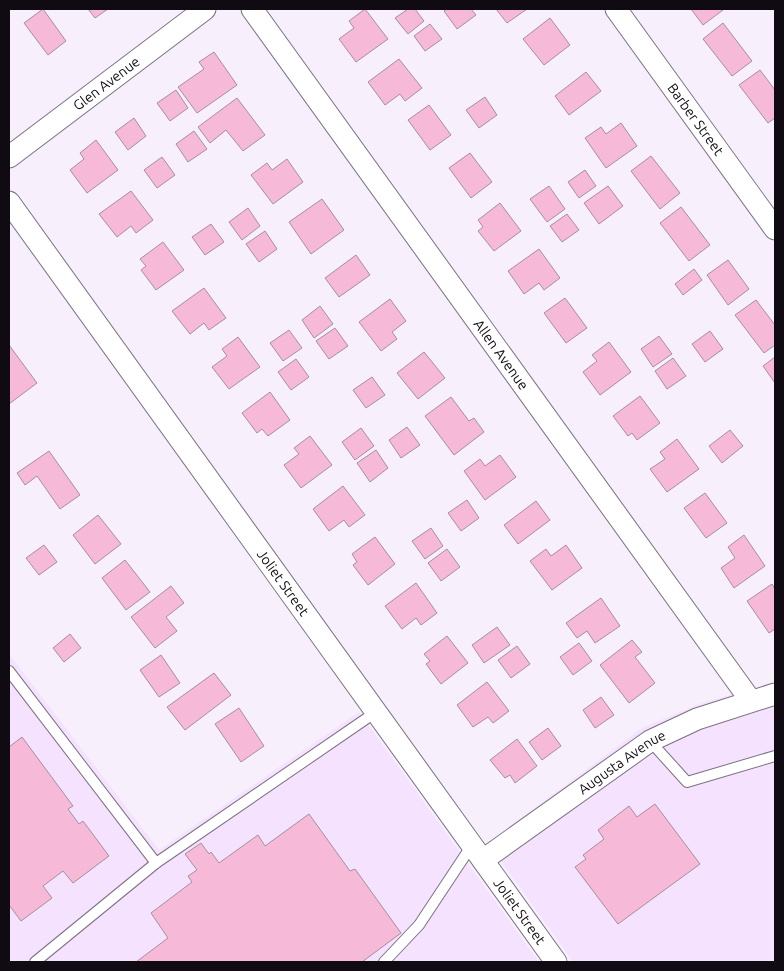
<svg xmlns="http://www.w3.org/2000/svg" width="784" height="971" font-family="Ubuntu,sans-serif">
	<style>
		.built { fill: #f4e2fe }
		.building { fill: #f6b9d8; stroke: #a68f9a }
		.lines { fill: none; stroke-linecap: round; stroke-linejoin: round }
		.lane-casing { stroke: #7c7082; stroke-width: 12 }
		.street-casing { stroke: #7c7082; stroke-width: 23 }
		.lane { stroke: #fff; stroke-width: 10 }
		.street { stroke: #fff; stroke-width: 21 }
		.labels { text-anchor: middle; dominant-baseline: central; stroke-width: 4; stroke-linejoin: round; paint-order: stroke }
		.street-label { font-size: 14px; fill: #100b12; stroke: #f7effc }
	</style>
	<rect width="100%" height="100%" fill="#f7effc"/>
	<!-- built -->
	<g class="built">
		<polygon points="9,654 159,850 359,712 539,962 9,962"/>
		<polygon points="775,682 775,962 573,962 488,843 642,728 699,704"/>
	</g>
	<!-- building -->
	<g class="building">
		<polygon points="43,9 66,41 48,55 24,23"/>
		<polygon points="88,9 108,9 95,18"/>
		<polygon points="365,9 388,39 356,62 339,39 354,28 349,21"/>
		<polygon points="408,9 415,9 424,21 408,34 395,18"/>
		<polygon points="447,9 471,9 476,15 457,29 444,11"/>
		<polygon points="496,9 527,9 507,23"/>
		<polygon points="691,9 723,9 723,10 703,25"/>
		<polygon points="550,18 570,45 544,65 523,39"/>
		<polygon points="723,23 752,61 732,76 703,39"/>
		<polygon points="430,24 442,39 425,51 414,36"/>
		<polygon points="214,52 237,85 197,113 178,87 204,69 199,62"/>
		<polygon points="399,59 422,88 405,101 400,94 385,105 368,82"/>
		<polygon points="760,70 775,90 775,118 768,123 739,85"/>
		<polygon points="586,72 601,91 569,115 555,96"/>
		<polygon points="176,90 188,108 170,121 157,103"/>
		<polygon points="485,97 497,115 479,128 466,110"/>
		<polygon points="237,98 265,135 243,151 226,130 210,143 198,127"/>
		<polygon points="429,105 451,135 430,150 408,120"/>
		<polygon points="134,118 146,136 128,150 115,132"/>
		<polygon points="621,123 637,146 606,168 585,138 601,127 606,134"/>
		<polygon points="194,131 207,149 188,162 176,144"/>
		<polygon points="96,140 118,170 87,193 70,170 84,159 80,153"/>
		<polygon points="470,153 492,182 471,198 449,168"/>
		<polygon points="651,156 680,193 660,209 631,171"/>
		<polygon points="162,157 175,175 157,188 144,170"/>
		<polygon points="287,159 303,182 273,204 251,175 267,163 272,170"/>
		<polygon points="585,170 596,186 579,198 568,182"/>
		<polygon points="549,186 565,209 547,222 530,199"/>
		<polygon points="608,186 623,206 599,224 584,203"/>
		<polygon points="131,191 153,220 136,233 131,226 117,237 99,214"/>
		<polygon points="322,199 344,230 311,254 289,222"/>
		<polygon points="500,203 521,231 494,251 478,231 483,227 478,220"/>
		<polygon points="681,207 710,245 689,261 660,223"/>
		<polygon points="248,208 260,226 242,240 229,222"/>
		<polygon points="567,214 579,230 562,242 550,226"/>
		<polygon points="211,224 224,242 205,255 192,237"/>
		<polygon points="265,231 277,249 259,262 246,244"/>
		<polygon points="163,242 184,270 156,290 141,270 146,266 140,259"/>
		<polygon points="539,249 560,278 544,290 539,283 524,294 508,271"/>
		<polygon points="356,255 370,275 339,297 325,278"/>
		<polygon points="728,260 749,289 728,305 707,275"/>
		<polygon points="694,269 702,280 683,295 675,284"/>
		<polygon points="204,288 226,318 209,330 204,323 190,334 172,311"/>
		<polygon points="565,298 587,328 566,343 544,313"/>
		<polygon points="390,299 406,321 392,332 397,339 381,351 359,322"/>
		<polygon points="756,300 775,325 775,345 764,353 735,315"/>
		<polygon points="320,306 333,324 314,338 302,320"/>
		<polygon points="335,328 348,346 329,359 316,341"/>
		<polygon points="289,330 302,348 283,361 270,343"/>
		<polygon points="710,331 723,349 705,362 692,344"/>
		<polygon points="659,336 672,354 653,367 641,349"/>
		<polygon points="238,337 260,367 229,389 212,367 227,356 222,349"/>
		<polygon points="609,342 631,372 600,395 583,372 597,361 592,355"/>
		<polygon points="9,345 37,383 9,404"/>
		<polygon points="424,352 445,378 418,399 397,373"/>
		<polygon points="775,357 775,383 763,366"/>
		<polygon points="673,358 686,376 667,389 655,371"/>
		<polygon points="296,359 309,377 291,390 278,372"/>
		<polygon points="372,377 385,395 366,408 353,390"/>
		<polygon points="270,392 290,420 268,436 262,429 257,433 242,413"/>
		<polygon points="640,396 660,423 637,440 632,433 628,436 613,416"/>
		<polygon points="451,397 469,421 474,418 484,432 454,455 425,416"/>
		<polygon points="407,427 420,445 401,458 389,440"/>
		<polygon points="361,428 374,446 355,460 342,442"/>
		<polygon points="730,430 743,446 722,463 709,446"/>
		<polygon points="310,436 332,465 301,488 284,465 299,454 294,448"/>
		<polygon points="677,439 699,469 667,492 650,469 665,459 660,452"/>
		<polygon points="376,450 388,468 370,482 357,463"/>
		<polygon points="49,451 80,495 60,509 37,476 25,485 17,473"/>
		<polygon points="500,455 516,477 485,500 464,471 480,459 485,466"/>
		<polygon points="343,486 365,515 349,527 344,520 329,531 313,509"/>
		<polygon points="705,493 727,523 706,538 684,508"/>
		<polygon points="467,500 479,518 461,531 448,513"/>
		<polygon points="536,501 550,520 518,544 504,525"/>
		<polygon points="98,515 121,544 95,564 73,535"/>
		<polygon points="431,528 443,546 425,559 412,541"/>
		<polygon points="744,535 765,566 734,588 721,568 735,558 728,547"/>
		<polygon points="375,537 395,564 368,585 353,565 357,562 352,554"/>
		<polygon points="44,545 57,562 39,575 26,558"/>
		<polygon points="566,545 582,568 552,590 530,561 546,549 551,556"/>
		<polygon points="447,549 460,567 441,581 428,563"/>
		<polygon points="125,560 150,592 126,610 102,578"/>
		<polygon points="416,583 437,613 421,625 416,618 402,629 385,606"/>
		<polygon points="772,584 775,589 775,629 769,633 747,601"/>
		<polygon points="171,586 184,603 166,617 177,631 155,648 131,617"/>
		<polygon points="601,598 620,626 595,643 587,631 577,638 566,623"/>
		<polygon points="497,627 510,645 484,663 472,645"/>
		<polygon points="70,634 81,648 64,662 53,648"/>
		<polygon points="447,636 468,663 441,684 426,664 430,661 424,654"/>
		<polygon points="632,640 642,652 635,657 655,683 629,703 600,665"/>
		<polygon points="579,643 592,661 573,675 560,657"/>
		<polygon points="517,646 530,664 511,678 498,660"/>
		<polygon points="161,655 180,683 159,697 140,670"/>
		<polygon points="214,673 231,695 185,730 167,707"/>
		<polygon points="487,682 509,711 493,723 488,717 473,727 457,705"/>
		<polygon points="601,697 614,715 595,728 583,710"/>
		<polygon points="239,708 264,746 241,762 215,724"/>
		<polygon points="548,728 561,746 542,760 529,742"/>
		<polygon points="22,737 73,806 68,809 79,824 83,821 109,856 73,883 63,871 43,886 52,898 21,921 9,905 9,747"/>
		<polygon points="517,739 537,766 515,783 510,775 505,778 490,760"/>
		<polygon points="655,804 700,864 618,924 575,867 586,859 583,855 604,839 598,830 629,806 637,817"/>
		<polygon points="309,814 350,871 355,869 401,933 362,962 136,962 168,938 151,913 192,882 188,876 197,870 185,854 201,843 209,854 211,852 219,863 258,835 265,846"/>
	</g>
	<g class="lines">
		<defs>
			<g id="lane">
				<polyline points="9,671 156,863"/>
				<polyline points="650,741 687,782 775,756"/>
				<polyline points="35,962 156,863 376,712"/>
				<polyline points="384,962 419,925 472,845"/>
			</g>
			<g id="street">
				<path id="s1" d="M252,9l499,692"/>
				<path id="s2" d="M616,9l159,220"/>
				<path id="s3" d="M9,157l196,-148"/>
				<path id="s4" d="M9,202l547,760"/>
				<path id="s5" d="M483,860l167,-119 47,-22 78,-25"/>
			</g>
		</defs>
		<!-- lane casing -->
		<use href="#lane" class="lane-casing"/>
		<!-- street casing -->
		<use href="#street" class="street-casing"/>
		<!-- lane -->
		<use href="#lane" class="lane"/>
		<!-- street -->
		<use href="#street" class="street"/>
	</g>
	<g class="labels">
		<!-- street labels -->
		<g class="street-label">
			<text stroke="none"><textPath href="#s3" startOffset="122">Glen Avenue</textPath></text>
			<text stroke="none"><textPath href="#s2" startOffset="136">Barber Street</textPath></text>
			<text stroke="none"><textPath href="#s1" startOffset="426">Allen Avenue</textPath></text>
			<text stroke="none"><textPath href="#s4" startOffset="469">Joliet Street</textPath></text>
			<text stroke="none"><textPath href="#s5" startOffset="170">Augusta Avenue</textPath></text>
			<text stroke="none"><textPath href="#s4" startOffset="874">Joliet Street</textPath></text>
		</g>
	</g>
	<!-- border -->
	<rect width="784" height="971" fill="none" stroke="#100b12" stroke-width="20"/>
</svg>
